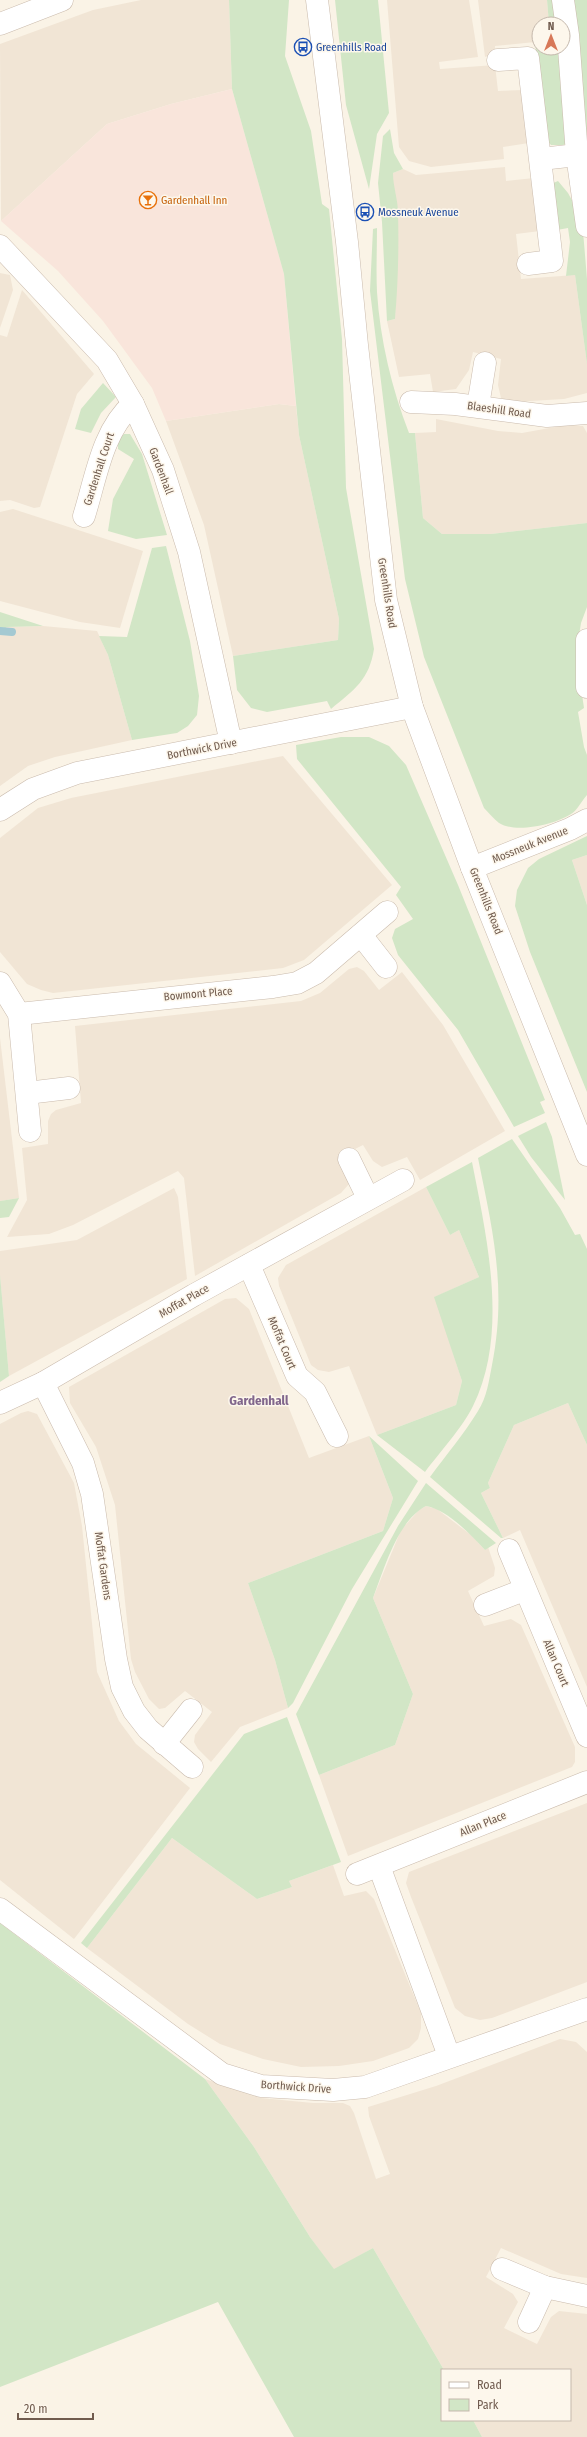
<svg xmlns="http://www.w3.org/2000/svg" width="587" height="2437" font-family="'Fira Sans Condensed',sans-serif">
	<style>
		.residential { fill: #f1e5d5 }
		.commercial { fill: #f9e5db }
		.green { fill: #d2e6c6 }
		.lines { fill: none; stroke-linecap: round; stroke-linejoin: round }
		.stream { stroke: #a4c9d2; stroke-width: 8 }
		.minor-casing { stroke: #cabbad; stroke-width: 23 }
		.minor { stroke: #fff; stroke-width: 22 }
		.labels { text-anchor: middle; dominant-baseline: central; stroke-width: 3; stroke-linejoin: round; paint-order: stroke }
		.transit-label { font-size: 11px; fill: #164399; stroke: #fdf7ec; text-anchor: start }
		.food-label { font-size: 11px; fill: #c56008; stroke: #fdf7ec; text-anchor: start }
		.street-label { font-size: 11px; fill: #705b4e; stroke: #fdf7ec }
		.quarter-label { font-size: 13px; font-weight: bold; fill: #81668c; stroke: #fdf7ec }
	</style>
	<rect width="100%" height="100%" fill="#faf3e6"/>
	<!-- residential -->
	<g class="residential">
		<polygon points="141,0 229,0 232,89 171,104 107,124 1,221 0,44 93,10"/>
		<polygon points="387,0 469,0 478,57 439,62 440,69 495,65 498,91 524,90 529,143 503,147 504,159 431,167 409,161 399,147"/>
		<polygon points="478,0 547,0 549,24 539,24 539,39 535,42 495,46 495,54 485,57"/>
		<polygon points="505,167 506,181 534,178 540,231 516,234 521,279 575,275 587,364 587,393 564,399 512,402 501,398 498,385 501,359 473,352 469,370 456,389 433,392 430,374 399,377 387,321 395,319 398,211 393,189 393,173 403,169 416,175"/>
		<polygon points="0,273 10,275 13,290 0,328"/>
		<polygon points="22,290 94,374 77,394 40,507 34,508 10,500 0,501 0,335 7,337"/>
		<polygon points="279,404 296,406 299,435 339,619 338,640 233,656 204,525 166,421"/>
		<polygon points="436,419 498,431 522,433 566,425 583,426 587,433 587,523 491,534 442,534 423,518 415,433 436,432"/>
		<polygon points="13,509 143,551 120,628 80,622 0,601 0,512"/>
		<polygon points="43,626 97,631 108,655 132,740 55,757 28,766 0,786 0,633 7,627"/>
		<polygon points="283,756 392,885 304,960 283,968 53,993 41,990 27,984 0,952 0,838 38,808 71,798"/>
		<polygon points="587,855 587,905 572,860"/>
		<polygon points="357,967 364,971 379,990 402,972 443,1025 505,1131 420,1180 407,1157 382,1167 373,1161 363,1145 339,1157 349,1184 341,1193 195,1276 184,1178 178,1171 73,1225 49,1234 7,1237 27,1200 22,1148 48,1144 48,1121 51,1114 56,1110 81,1103 75,1026 301,1001 320,993 349,969"/>
		<polygon points="0,1038 19,1198 0,1201"/>
		<polygon points="426,1187 450,1235 459,1230 479,1277 435,1297 462,1381 456,1405 377,1435 349,1366 329,1372 318,1370 311,1365 279,1286 278,1278 286,1265"/>
		<polygon points="174,1188 178,1197 187,1279 9,1376 0,1276 0,1251 77,1240"/>
		<polygon points="236,1298 249,1309 309,1458 369,1436 393,1498 383,1531 248,1583 275,1660 288,1708 240,1727 211,1762 198,1749 194,1742 195,1735 212,1712 185,1691 165,1708 159,1709 149,1699 135,1672 131,1659 115,1505 96,1447 70,1403 69,1387 225,1299"/>
		<polygon points="568,1403 587,1445 587,1687 520,1530 503,1538 481,1493 490,1488 488,1483 514,1425"/>
		<polygon points="28,1411 37,1414 74,1483 82,1526 97,1672 119,1721 136,1744 190,1788 74,1939 0,1880 0,1424 21,1413"/>
		<polygon points="426,1506 437,1509 471,1535 485,1550 488,1547 495,1568 494,1576 468,1591 484,1626 511,1619 521,1625 575,1747 575,1762 572,1767 348,1856 319,1775 395,1745 413,1694 373,1598 401,1530 419,1510"/>
		<polygon points="587,1803 587,1982 492,2018 480,2020 465,2016 455,2008 411,1897 406,1883 409,1872"/>
		<polygon points="172,1838 257,1899 292,1887 289,1881 333,1865 344,1896 366,1891 374,1899 421,2013 421,2028 418,2039 409,2048 373,2061 339,2066 301,2067 263,2059 220,2044 188,2024 87,1948"/>
		<polygon points="560,2039 576,2042 587,2052 587,2278 561,2274 501,2248 486,2277 513,2294 518,2302 504,2328 537,2344 551,2317 559,2311 587,2314 587,2437 482,2437 473,2420 570,2420 570,2370 444,2370 373,2248 334,2270 310,2237 254,2147 205,2079 261,2098 313,2103 343,2103 350,2106 354,2113 376,2179 390,2174 369,2116 368,2107 436,2086"/>
	</g>
	<!-- commercial -->
	<polygon class="commercial" points="232,89 284,274 296,406 279,404 166,421 152,388 103,321 58,271 1,221 107,124 171,104"/>
	<!-- green -->
	<g class="green">
		<path d="M229,0h60l-4,56 26,75 11,73 7,5 13,130 4,149 28,161c-5,31 -19,40 -43,60l-4,-8 -60,11 -16,-4 -14,-18 -4,-34 105,-16 1,-21 -40,-184 -15,-161 -52,-185z"/>
		<polygon points="335,0 378,0 389,113 377,134 369,189 346,105"/>
		<polygon points="547,0 557,0 560,24 549,24"/>
		<polygon points="569,0 587,0 587,138"/>
		<polygon points="539,39 539,48 563,48 571,141 563,145 551,145 545,138 535,42"/>
		<path d="M390,129l4,24 9,16 -10,4c0,14 5,26 5,40 1,35 0,72 -3,106l-8,2 -5,-99 -4,-39 5,-47z"/>
		<polygon points="558,181 568,193 582,219 587,279 587,364 575,275 566,276 570,242 568,228 557,230 551,184"/>
		<path d="M377,228c0,21 -1,43 0,64 3,48 15,97 32,141h6l8,85 19,16h49l96,-11v84l-6,16 -5,31 8,54 -6,4 6,35 3,8v40c-5,5 -10,16 -16,19 -15,10 -55,20 -72,9 -5,-4 -10,-10 -15,-15l-60,-151 -19,-78 -35,-288 3,-62z"/>
		<polygon points="103,383 116,397 101,413 91,433 75,429 81,409"/>
		<polygon points="124,434 130,434 142,454 167,535 136,539 108,531 113,499 134,459 118,449 118,440"/>
		<polygon points="166,546 190,641 199,696 197,715 188,726 177,733 132,740 108,655 99,636 127,637 152,548"/>
		<polygon points="0,612 43,626 7,627 0,633"/>
		<polygon points="341,737 369,737 389,746 406,765 458,885 545,1100 540,1102 545,1113 514,1127 458,1030 398,955 392,938 395,929 413,919 396,895 401,887 297,759 296,745"/>
		<polygon points="587,836 587,855 572,860 587,905 587,1092 530,952 515,906 517,890 528,868 539,859"/>
		<polygon points="546,1122 552,1137 565,1200 531,1157 518,1136"/>
		<path d="M512,1139l48,69 15,27 5,-1 7,15v196l-19,-42 -54,22 -26,58 2,5 -9,5 22,45h-2l-71,-61c16,-22 34,-43 48,-66 9,-14 11,-31 14,-46 15,-76 1,-133 -14,-207z"/>
		<path d="M472,1162c15,76 37,171 1,244 -10,21 -34,47 -48,66l-48,-37 79,-30 6,-24 -28,-84 45,-20 -20,-47 -9,5 -24,-48z"/>
		<polygon points="19,1198 9,1217 0,1218 0,1201"/>
		<polygon points="0,1275 9,1376 0,1382"/>
		<polygon points="369,1436 418,1481 352,1589 293,1703 288,1708 275,1660 248,1583 383,1531 393,1498"/>
		<path d="M426,1483l70,60 -11,7c-15,-16 -37,-40 -59,-44 -29,15 -42,64 -53,92l40,96 -18,51 -76,30 -23,-61 102,-188z"/>
		<polygon points="287,1717 341,1862 289,1881 292,1887 257,1899 172,1838 87,1948 81,1943 244,1734"/>
		<polygon points="0,1923 205,2079 254,2147 310,2237 334,2269 373,2248 444,2370 442,2420 473,2420 482,2437 294,2437 218,2302 0,2387"/>
	</g>
	<g class="lines">
		<!-- stream -->
		<polyline class="stream" points="0,631 12,632"/>
		<defs>
			<g id="minor">
				<polyline points="317,0 347,242 357,345 386,600 412,707 472,868 587,1155"/>
				<polyline points="563,0 568,35 577,155 587,226"/>
				<polyline points="0,24 62,0"/>
				<polyline points="498,60 528,58 552,261 528,264"/>
				<polyline points="541,159 577,155"/>
				<polyline points="0,246 107,360 133,404 163,470 189,552 231,743"/>
				<polyline points="411,402 455,404 547,416 587,413"/>
				<polyline points="478,406 485,363"/>
				<path d="M84,516c12,-38 18,-85 49,-112"/>
				<polyline points="587,640 587,687"/>
				<polyline points="0,810 33,789 77,773 412,707"/>
				<polyline points="472,868 570,829 587,820"/>
				<polyline points="361,935 386,967"/>
				<polyline points="0,983 19,1014 30,1131"/>
				<polyline points="19,1014 273,987 297,983 316,973 387,912"/>
				<polyline points="27,1093 69,1088"/>
				<polyline points="349,1159 368,1198"/>
				<polyline points="249,1265 297,1376 315,1392 337,1436"/>
				<polyline points="43,1383 83,1463 92,1494 116,1659 122,1687 134,1711 148,1729 192,1767"/>
				<polyline points="0,1403 43,1383 194,1295 403,1180"/>
				<polyline points="509,1550 587,1736"/>
				<polyline points="485,1605 524,1590"/>
				<polyline points="164,1744 191,1710"/>
				<polyline points="379,1866 449,2056"/>
				<polyline points="357,1874 587,1782"/>
				<polyline points="0,1909 222,2074 261,2086 333,2090 365,2087 587,2009"/>
				<polyline points="502,2269 545,2287 587,2296"/>
				<polyline points="529,2322 545,2287"/>
			</g>
		</defs>
		<!-- minor casing -->
		<use href="#minor" class="minor-casing"/>
		<!-- minor -->
		<use href="#minor" class="minor"/>
	</g>
	<!-- icons -->
	<defs>
		<symbol id="bus-ring" viewBox="-11 -11 22 22"><circle r="9.5" fill="#fdf7ec" stroke="#1a4fb4" stroke-width="1.5"/><path d="M-5-6H5V4H4V6H2V4H-2V6H-4V4H-5ZM-3.5-4V0h7V-4ZM-3.5 1.2v1.5H-2V1.2ZM2 1.2v1.5H3.5V1.2Z" fill="#1a4fb4"/></symbol>
		<symbol id="bar-ring" viewBox="-11 -11 22 22"><circle r="9.5" fill="#fdf7ec" stroke="#e8710a" stroke-width="1.5"/><path d="M-6-5H6L.8 .8V4.5H3.5V6h-7V4.5H-.8V.8Z" fill="#e8710a"/></symbol>
	</defs>
	<g fill-rule="evenodd">
		<use href="#bus-ring" x="293" y="37" width="20" height="20"/>
		<use href="#bar-ring" x="138" y="190" width="20" height="20"/>
		<use href="#bus-ring" x="355" y="202" width="20" height="20"/>
	</g>
	<g class="labels">
		<!-- transit labels -->
		<g class="transit-label">
			<text x="316" y="47">Greenhills Road</text>
			<text x="378" y="212">Mossneuk Avenue</text>
		</g>
		<!-- food labels -->
		<g class="food-label">
			<text x="161" y="200">Gardenhall Inn</text>
		</g>
		<!-- street labels -->
		<g class="street-label">
			<text transform="translate(499 410) rotate(8)">Blaeshill Road</text>
			<text transform="translate(99 469) rotate(-72)">Gardenhall Court</text>
			<text transform="translate(161 471) rotate(69)">Gardenhall</text>
			<text transform="translate(387 593) rotate(81)">Greenhills Road</text>
			<text transform="translate(202 749) rotate(-11)">Borthwick Drive</text>
			<text transform="translate(530 845) rotate(-22)">Mossneuk Avenue</text>
			<text transform="translate(486 901) rotate(68)">Greenhills Road</text>
			<text transform="translate(198 994) rotate(-5)">Bowmont Place</text>
			<text transform="translate(184 1301) rotate(-30)">Moffat Place</text>
			<text transform="translate(282 1343) rotate(67)">Moffat Court</text>
			<text transform="translate(103 1566) rotate(82)">Moffat Gardens</text>
			<text transform="translate(556 1663) rotate(67)">Allan Court</text>
			<text transform="translate(483 1824) rotate(-22)">Allan Place</text>
			<text transform="translate(296 2087) rotate(4)">Borthwick Drive</text>
		</g>
		<!-- quarter labels -->
		<g class="quarter-label">
			<text x="259" y="1400">Gardenhall</text>
		</g>
	</g>
	<!-- legend -->
	<rect x="441" y="2369" width="130" height="52" fill="#fdf7ec" stroke="#c5b9ad"/>
	<rect x="449" y="2382" width="20" height="6" fill="#ffffff" stroke="#c5b9ad"/>
	<text x="477" y="2389" font-size="12" fill="#705b4e">Road</text>
	<rect x="449" y="2399" width="20" height="12" fill="#d2e6c6" stroke="#c5b9ad"/>
	<text x="477" y="2409" font-size="12" fill="#705b4e">Park</text>
	<!-- north arrow -->
	<g transform="translate(551 36)"><circle r="19" fill="#fdf7ec" stroke="#c5b9ad"/>
	<path d="M0-3L7 15L0 10L-7 15Z" fill="#d77858"/>
	<text y="-6" font-size="11" font-weight="bold" text-anchor="middle" fill="#705b4e">N</text>
	</g>
	<!-- scale -->
	<path d="M18 2413v6h75v-6" fill="none" stroke="#705b4e" stroke-width="2"/>
	<text x="24" y="2413" font-size="12" fill="#705b4e" stroke="#fdf7ec" stroke-width="3" paint-order="stroke">20 m</text>
</svg>
